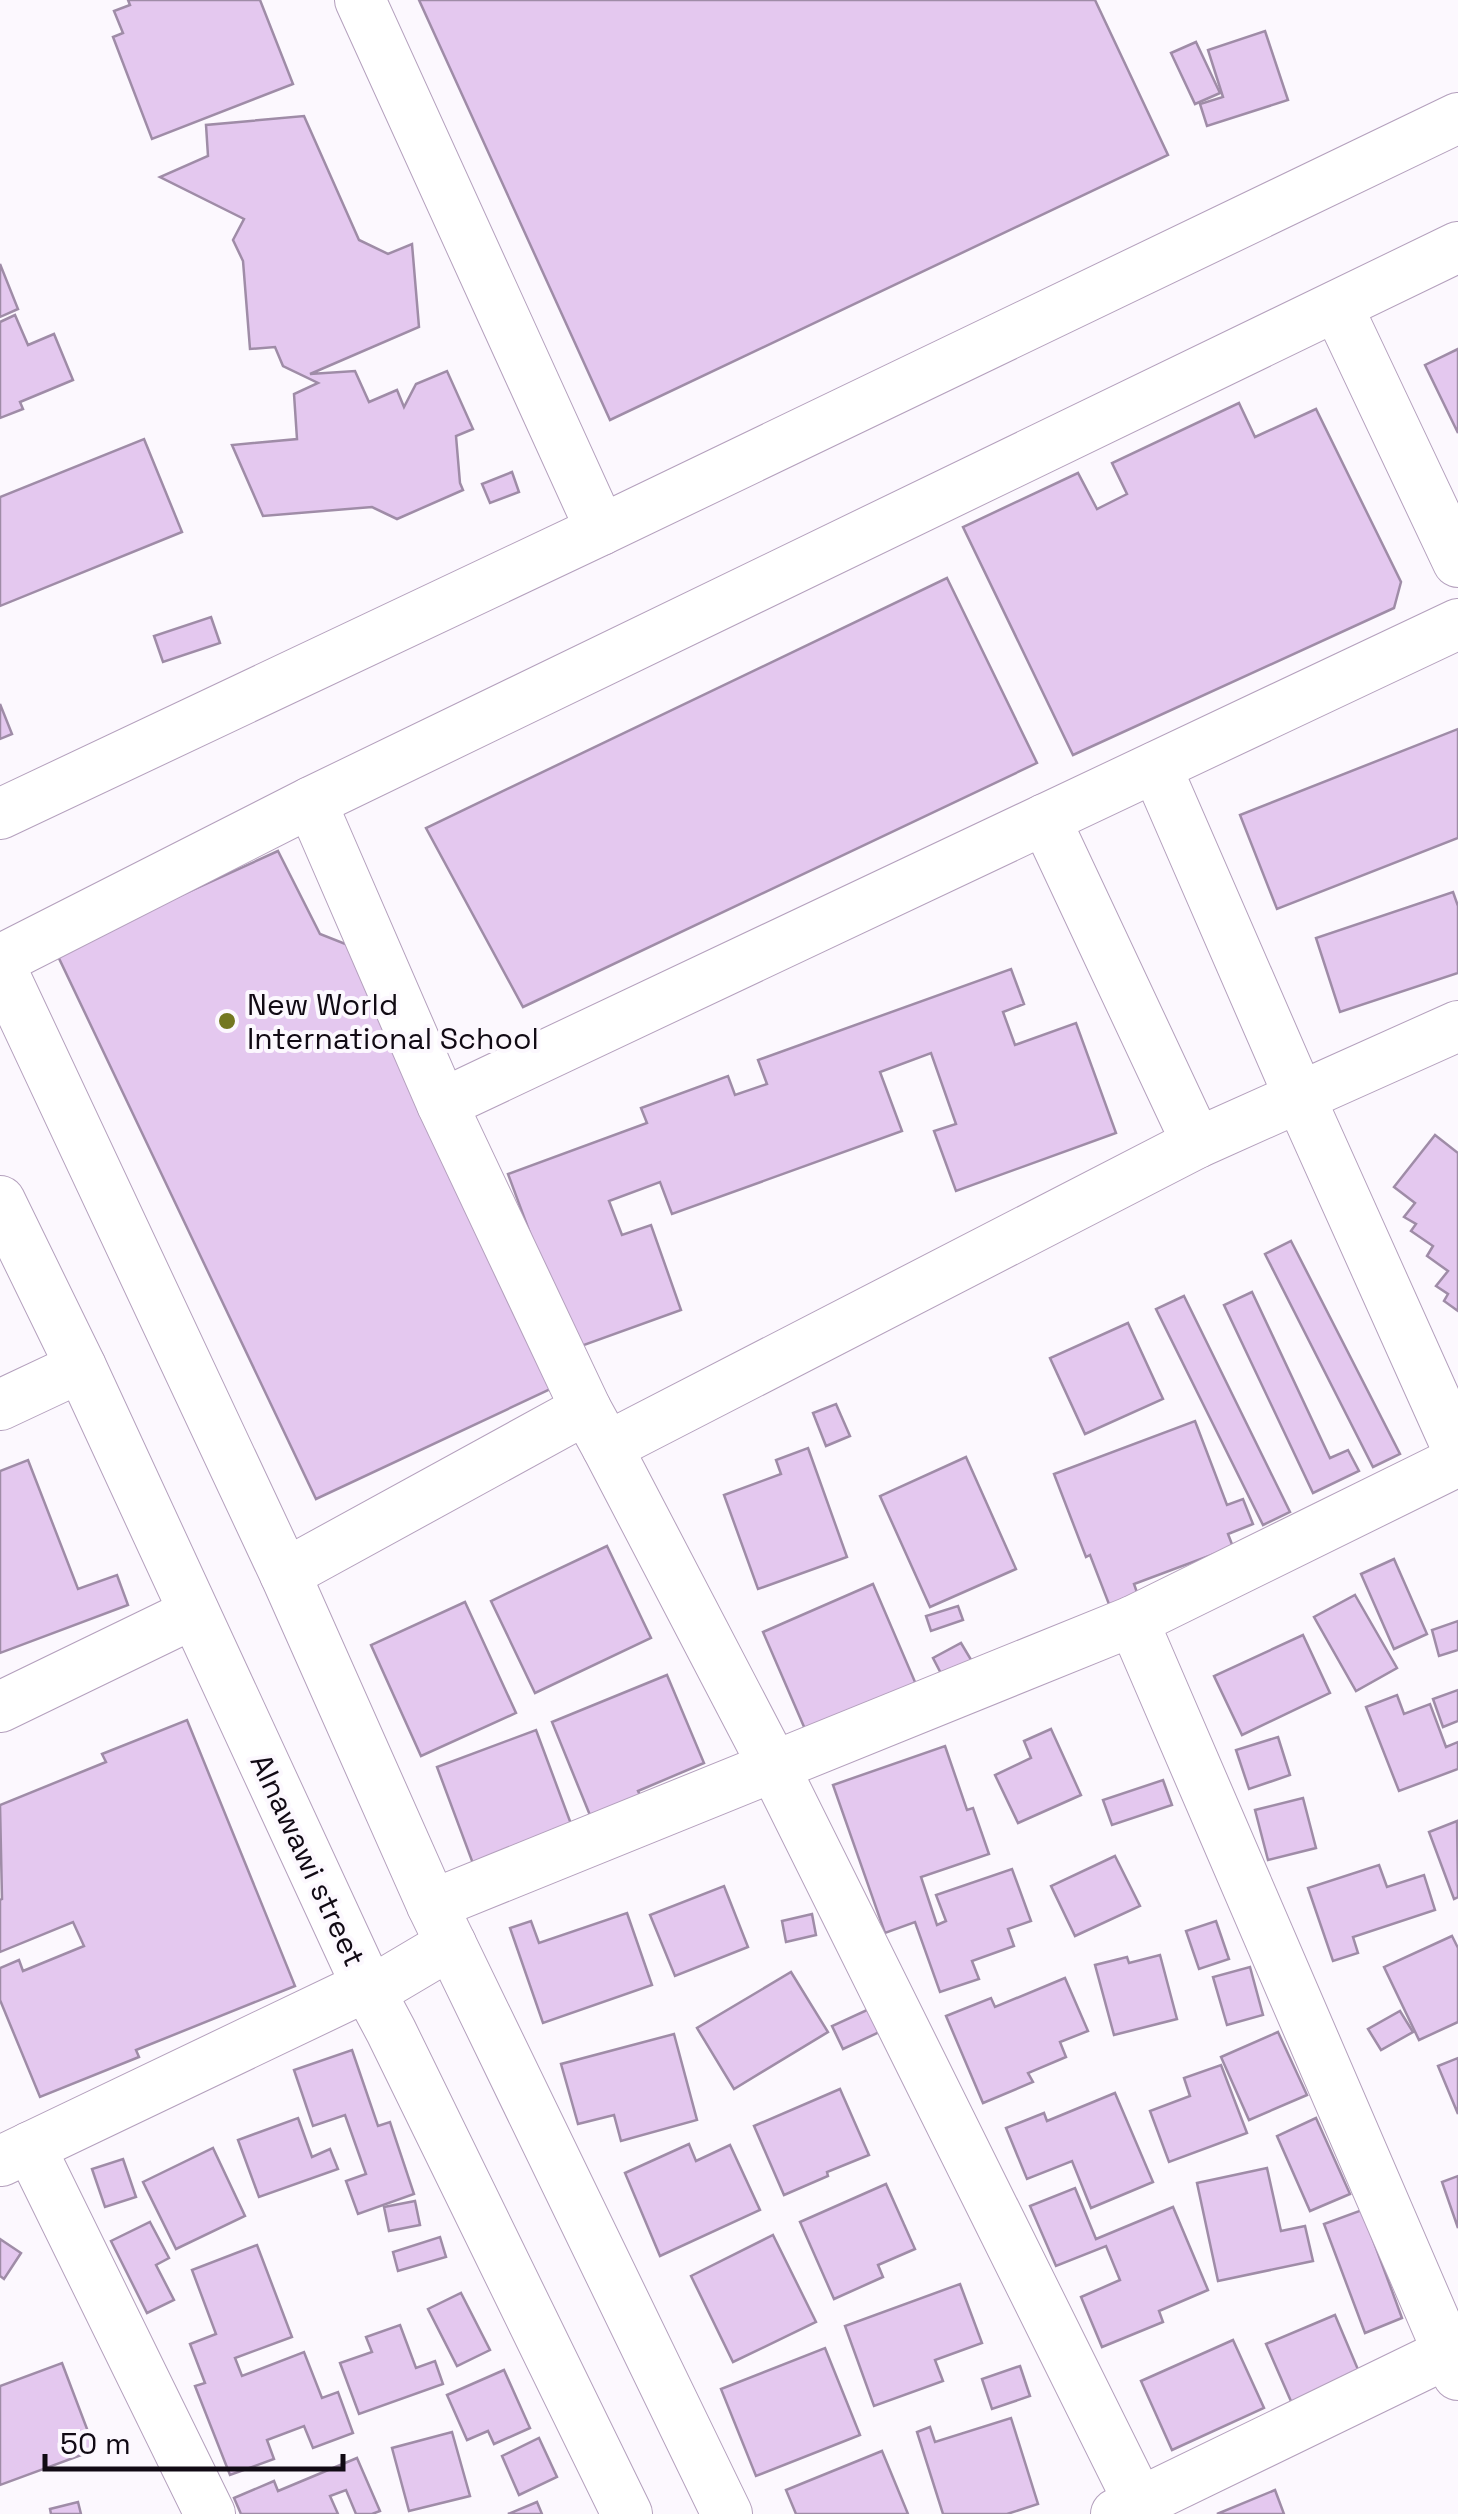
<svg xmlns="http://www.w3.org/2000/svg" width="1458" height="2514" font-family="'Space Grotesk',sans-serif">
	<style>
		.building { fill: #e4c8ef; stroke: #9f8ca7; stroke-width: 2.5 }
		.lines { fill: none; stroke-linecap: round; stroke-linejoin: round }
		.minor-casing { stroke: #b4a0bd; stroke-width: 52 }
		.minor { stroke: #fff; stroke-width: 50 }
		.poi-dot { fill: #737720; stroke: #fcf8fe; stroke-width: 4 }
		.labels { text-anchor: middle; dominant-baseline: central; stroke-width: 8; stroke-linejoin: round; paint-order: stroke }
		.poi-label { font-size: 30px; fill: #110a14; stroke: #fcf8fe; text-anchor: start }
		.street-label { font-size: 30px; fill: #110a14; stroke: #fcf8fe }
	</style>
	<rect width="100%" height="100%" fill="#fcf8fe"/>
	<!-- building -->
	<g class="building">
		<polygon points="128,0 260,0 293,84 152,139 113,37 123,33 114,11 130,5"/>
		<polygon points="419,0 1095,0 1168,155 610,420"/>
		<polygon points="1265,31 1288,100 1207,126 1200,104 1223,97 1208,50"/>
		<polygon points="1196,42 1220,93 1195,104 1171,53"/>
		<polygon points="304,116 359,240 388,254 412,244 419,327 310,374 355,371 369,402 397,390 404,407 416,384 447,371 473,429 456,436 460,483 463,490 397,519 372,507 263,516 232,445 297,439 294,394 318,383 283,366 275,347 250,349 243,261 233,240 244,219 160,177 208,156 206,125"/>
		<polygon points="0,264 18,309 0,317"/>
		<polygon points="15,315 28,345 54,334 73,380 20,402 23,409 0,418 0,322"/>
		<polygon points="1458,349 1458,433 1425,365"/>
		<polygon points="1239,403 1255,437 1316,409 1401,582 1394,608 1073,755 963,527 1078,473 1097,509 1127,494 1112,463"/>
		<polygon points="144,439 182,532 0,606 0,497"/>
		<polygon points="512,472 519,492 490,503 482,484"/>
		<polygon points="947,578 1037,763 523,1007 426,828"/>
		<polygon points="211,617 220,643 163,662 154,636"/>
		<polygon points="0,704 12,734 0,739"/>
		<polygon points="1458,729 1458,838 1277,909 1240,815"/>
		<polygon points="278,851 320,934 348,945 557,1386 316,1499 56,952"/>
		<polygon points="1453,892 1458,906 1458,973 1340,1012 1316,938"/>
		<polygon points="1011,969 1024,1004 1003,1012 1015,1045 1076,1023 1116,1133 956,1191 934,1131 956,1124 931,1053 880,1072 902,1131 672,1214 660,1182 609,1201 622,1235 651,1225 681,1310 573,1349 508,1174 647,1123 641,1108 728,1076 735,1095 767,1084 758,1060"/>
		<polygon points="1435,1135 1458,1153 1458,1311 1444,1301 1448,1294 1436,1286 1448,1271 1427,1256 1433,1246 1411,1231 1416,1224 1404,1217 1415,1203 1394,1187"/>
		<polygon points="1291,1241 1400,1454 1373,1467 1265,1254"/>
		<polygon points="1252,1292 1330,1458 1348,1450 1359,1471 1313,1493 1224,1305"/>
		<polygon points="1184,1296 1290,1512 1263,1525 1156,1309"/>
		<polygon points="1128,1323 1163,1399 1085,1434 1050,1358"/>
		<polygon points="836,1404 850,1436 826,1446 813,1413"/>
		<polygon points="1195,1421 1227,1505 1243,1499 1253,1524 1228,1534 1233,1547 1134,1584 1140,1601 1112,1612 1090,1555 1086,1557 1054,1474"/>
		<polygon points="808,1448 847,1557 758,1589 724,1495 781,1474 776,1460"/>
		<polygon points="966,1457 1016,1569 930,1607 880,1496"/>
		<polygon points="28,1460 78,1589 117,1575 128,1605 0,1653 0,1471"/>
		<polygon points="607,1546 651,1638 535,1693 491,1601"/>
		<polygon points="1394,1559 1427,1634 1394,1649 1361,1574"/>
		<polygon points="873,1584 918,1689 808,1736 763,1632"/>
		<polygon points="1355,1595 1397,1668 1356,1691 1314,1617"/>
		<polygon points="465,1602 516,1713 421,1756 371,1645"/>
		<polygon points="958,1606 963,1620 931,1631 926,1616"/>
		<polygon points="1458,1621 1458,1650 1439,1656 1432,1630"/>
		<polygon points="1303,1635 1330,1693 1242,1735 1214,1676"/>
		<polygon points="961,1643 976,1668 947,1685 933,1658"/>
		<polygon points="667,1675 704,1763 638,1791 644,1804 594,1825 552,1722"/>
		<polygon points="1458,1690 1458,1721 1443,1727 1433,1699"/>
		<polygon points="1397,1695 1404,1714 1430,1704 1446,1747 1458,1742 1458,1769 1399,1791 1366,1707"/>
		<polygon points="187,1720 295,1986 136,2050 139,2057 40,2097 0,2000 0,1968 19,1960 23,1971 84,1946 73,1922 0,1952 0,1900 2,1899 0,1805 106,1762 102,1754"/>
		<polygon points="1051,1729 1081,1795 1018,1823 995,1775 1031,1758 1024,1741"/>
		<polygon points="536,1730 577,1840 478,1877 437,1767"/>
		<polygon points="1278,1737 1290,1775 1249,1789 1236,1750"/>
		<polygon points="945,1746 967,1810 973,1808 989,1854 921,1877 937,1925 946,1921 936,1895 1012,1869 1031,1921 1008,1929 1014,1946 972,1961 979,1979 940,1992 915,1922 885,1933 833,1785"/>
		<polygon points="1163,1780 1172,1805 1112,1825 1103,1800"/>
		<polygon points="1303,1798 1316,1848 1268,1860 1255,1810"/>
		<polygon points="1457,1821 1458,1897 1454,1899 1429,1832"/>
		<polygon points="1115,1856 1140,1906 1075,1936 1051,1886"/>
		<polygon points="1379,1865 1387,1887 1424,1875 1435,1910 1353,1937 1358,1953 1333,1961 1308,1888"/>
		<polygon points="724,1886 748,1947 675,1976 650,1915"/>
		<polygon points="627,1913 652,1985 543,2023 510,1928 531,1921 539,1943"/>
		<polygon points="812,1914 816,1935 786,1942 782,1921"/>
		<polygon points="1216,1921 1229,1959 1199,1969 1186,1931"/>
		<polygon points="1452,1936 1458,1948 1458,2022 1419,2040 1384,1967"/>
		<polygon points="1160,1955 1177,2019 1114,2035 1095,1965 1127,1957 1129,1963"/>
		<polygon points="1250,1967 1263,2015 1227,2025 1213,1977"/>
		<polygon points="791,1972 828,2032 734,2089 697,2028"/>
		<polygon points="1065,1978 1088,2031 1060,2042 1066,2057 1028,2073 1033,2082 983,2103 946,2016 991,1998 995,2007"/>
		<polygon points="878,2005 888,2028 843,2049 832,2026"/>
		<polygon points="1400,2011 1413,2032 1381,2050 1368,2029"/>
		<polygon points="1278,2032 1307,2095 1249,2120 1221,2057"/>
		<polygon points="674,2034 697,2120 621,2141 614,2115 578,2124 561,2064"/>
		<polygon points="352,2050 378,2126 390,2122 414,2194 358,2214 346,2181 366,2174 345,2115 313,2126 294,2070"/>
		<polygon points="1458,2058 1458,2114 1438,2066"/>
		<polygon points="1221,2065 1247,2133 1169,2162 1150,2111 1190,2096 1184,2078"/>
		<polygon points="840,2089 869,2155 827,2172 828,2176 784,2195 754,2126"/>
		<polygon points="1115,2093 1153,2182 1091,2208 1072,2161 1027,2179 1006,2128 1044,2113 1047,2121"/>
		<polygon points="298,2118 312,2157 330,2149 338,2169 259,2197 238,2140"/>
		<polygon points="1316,2118 1350,2194 1310,2211 1277,2136"/>
		<polygon points="689,2144 696,2161 730,2145 760,2210 660,2256 625,2173"/>
		<polygon points="213,2148 245,2216 176,2249 143,2182"/>
		<polygon points="123,2159 136,2197 105,2207 92,2169"/>
		<polygon points="1267,2168 1281,2231 1305,2226 1313,2261 1218,2281 1197,2183"/>
		<polygon points="1458,2176 1458,2228 1442,2182"/>
		<polygon points="886,2184 915,2249 878,2265 883,2277 834,2299 800,2222"/>
		<polygon points="1075,2188 1096,2239 1173,2207 1208,2290 1159,2311 1163,2322 1102,2347 1081,2297 1120,2280 1106,2246 1056,2266 1030,2206"/>
		<polygon points="415,2201 420,2225 389,2231 384,2207"/>
		<polygon points="1362,2210 1402,2318 1365,2333 1324,2224"/>
		<polygon points="150,2222 169,2258 156,2265 174,2300 147,2313 111,2241"/>
		<polygon points="773,2235 816,2322 733,2362 691,2276"/>
		<polygon points="440,2237 446,2257 398,2271 393,2252"/>
		<polygon points="0,2239 21,2253 4,2279 0,2276"/>
		<polygon points="257,2245 292,2337 235,2358 242,2376 304,2352 322,2398 338,2392 353,2433 313,2448 304,2426 267,2440 274,2459 230,2475 195,2386 205,2383 190,2344 216,2334 192,2270"/>
		<polygon points="960,2284 982,2343 935,2360 943,2381 874,2406 845,2326"/>
		<polygon points="461,2293 490,2350 457,2366 428,2309"/>
		<polygon points="1335,2315 1362,2379 1294,2408 1266,2344"/>
		<polygon points="400,2325 416,2368 435,2361 443,2384 359,2414 340,2363 372,2352 366,2337"/>
		<polygon points="1233,2340 1264,2408 1172,2450 1141,2381"/>
		<polygon points="825,2348 860,2435 756,2476 721,2389"/>
		<polygon points="62,2363 95,2450 0,2485 0,2386"/>
		<polygon points="1020,2366 1030,2396 992,2409 982,2379"/>
		<polygon points="504,2370 530,2428 494,2444 488,2431 467,2440 447,2395"/>
		<polygon points="1011,2418 1038,2504 1007,2514 943,2514 917,2432 930,2427 935,2442"/>
		<polygon points="452,2432 470,2496 409,2511 392,2448"/>
		<polygon points="539,2438 557,2477 519,2495 502,2456"/>
		<polygon points="882,2451 908,2514 796,2514 786,2490"/>
		<polygon points="357,2458 380,2511 372,2514 356,2514 346,2490 330,2496 338,2514 241,2514 234,2498 274,2481 278,2491"/>
		<polygon points="1275,2490 1284,2514 1217,2514"/>
		<polygon points="78,2502 81,2514 51,2514 50,2509"/>
		<polygon points="537,2502 542,2514 508,2514"/>
	</g>
	<g class="lines">
		<defs>
			<g id="minor">
				<polyline points="360,0 601,530"/>
				<polyline points="1337,306 1458,562"/>
				<polyline points="1156,767 1300,1098 1458,1450"/>
				<polyline points="311,802 442,1104 586,1409"/>
				<polyline points="0,814 601,530 1458,118"/>
				<polyline points="1045,819 1197,1143"/>
				<polyline points="0,960 311,802 1458,247"/>
				<polyline points="0,966 285,1574 432,1905 727,2514"/>
				<polyline points="442,1104 1458,624"/>
				<polyline points="0,1201 81,1367 367,1986 391,2031 627,2514"/>
				<polyline points="0,1405 81,1367"/>
				<polyline points="607,1447 774,1767 1140,2504"/>
				<polyline points="1458,1461 1133,1621 1458,2375"/>
				<polyline points="285,1574 586,1409 607,1447 1197,1143 1458,1026"/>
				<polyline points="0,1707 194,1613"/>
				<polyline points="432,1905 1133,1621"/>
				<polyline points="370,1992 451,1944"/>
				<polyline points="30,2147 210,2514"/>
				<polyline points="1,2161 367,1986"/>
				<polyline points="1116,2514 1458,2348"/>
			</g>
		</defs>
		<!-- minor casing -->
		<use href="#minor" class="minor-casing"/>
		<!-- minor -->
		<use href="#minor" class="minor"/>
	</g>
	<!-- markers -->
	<circle class="poi-dot" cx="227" cy="1021" r="10"/>
	<g class="labels">
		<!-- poi labels -->
		<g class="poi-label">
			<text x="247" y="1004">New World<tspan x="247" dy="34">International School</tspan></text>
		</g>
		<!-- street labels -->
		<g class="street-label">
			<text transform="translate(308 1860) rotate(65)">Alnawawi street</text>
		</g>
	</g>
	<!-- scale -->
	<path d="M45 2454v15h298v-15" fill="none" stroke="#110a14" stroke-width="5"/>
	<text x="60" y="2454" font-size="30" fill="#110a14" stroke="#fcf8fe" stroke-width="8" paint-order="stroke">50 m</text>
</svg>
